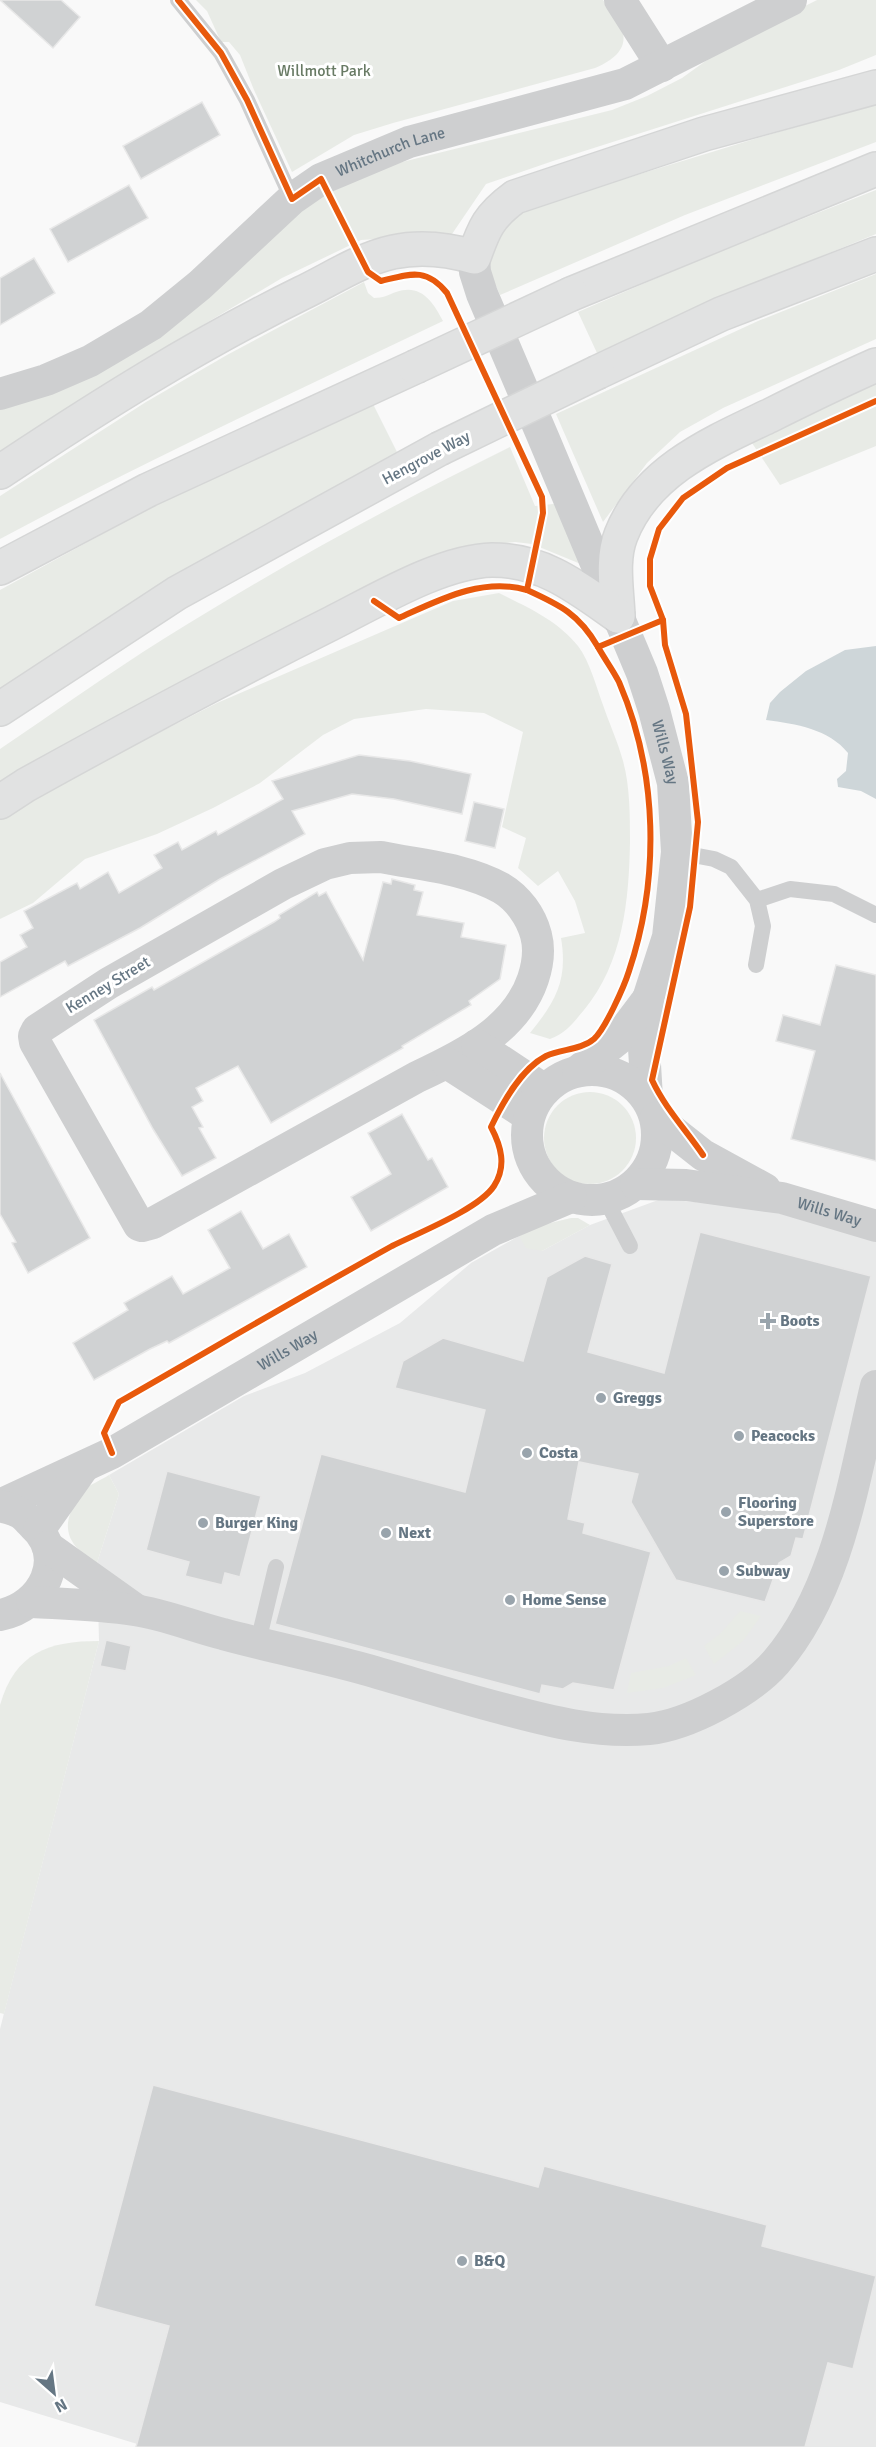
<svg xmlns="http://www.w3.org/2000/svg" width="876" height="2447" font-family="Signika,sans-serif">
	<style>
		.built { fill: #e8e9e9 }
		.green { fill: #e8ebe6 }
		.water { fill: #ced6d9 }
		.building { fill: #d0d2d3; stroke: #e8e8e8; stroke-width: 1.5 }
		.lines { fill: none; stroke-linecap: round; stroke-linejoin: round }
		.trunk-casing { stroke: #d5d6d6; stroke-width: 36 }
		.service { stroke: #cecfd0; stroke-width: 16 }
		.minor { stroke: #cecfd0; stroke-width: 32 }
		.trunk { stroke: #e1e2e2; stroke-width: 33 }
		.trunk-bridge-casing { stroke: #d5d6d6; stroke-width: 36; stroke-linecap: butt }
		.trunk-bridge { stroke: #e1e2e2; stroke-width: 33 }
		.cycleway-casing { stroke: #fff; stroke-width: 10 }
		.cycleway { stroke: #e8590c; stroke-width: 6 }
		.poi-dot { fill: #99a4ac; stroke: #fff; stroke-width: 2 }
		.labels { text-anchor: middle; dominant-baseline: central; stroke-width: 6; stroke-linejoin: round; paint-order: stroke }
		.park-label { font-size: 16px; fill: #687a64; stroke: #fff }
		.street-label { font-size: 16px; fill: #657683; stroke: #fff }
		.poi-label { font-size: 16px; font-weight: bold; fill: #657683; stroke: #fff; text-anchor: start }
	</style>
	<rect width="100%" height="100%" fill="#f9f9f9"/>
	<!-- built -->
	<polygon class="built" points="661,1199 763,1208 876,1236 876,2447 147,2447 0,2402 0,2029 99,1641 97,1563 119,1494 109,1475 244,1396 305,1373 400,1323 471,1263 519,1236 542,1251 590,1225"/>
	<!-- green -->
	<g class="green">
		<path d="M196,0h407c6,8 16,19 19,29 7,21 -11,32 -27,39l-202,55 -39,12 -62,37 -38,-82 -14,-35 -11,-13h-8l-14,-31z"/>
		<polygon points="817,0 876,0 876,55 839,70 553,161 486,184 452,234 361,240 282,278 122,373 0,452 0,406 320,197 390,165 612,110 647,96 682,78 728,45"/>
		<path d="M876,104v38l-191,73 -185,80c-3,-8 -8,-15 -10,-23 -8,-29 20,-52 42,-65l229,-70z"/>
		<polygon points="876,190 876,234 704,304 597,353 578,312 710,255"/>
		<polygon points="876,274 876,339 723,408 680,432 647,463 603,522 556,414 758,321"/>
		<path d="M364,282l4,11 6,5c9,0 14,-3 22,-6 25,-9 37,10 47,29 -149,71 -298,140 -443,218v-43l146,-94 81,-47z"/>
		<polygon points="876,380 876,446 780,485 750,440"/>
		<polygon points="373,404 398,454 150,591 0,694 0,590 161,502"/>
		<path d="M510,447l25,59 27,-3 26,64 -56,-23 -17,-2 -50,6 -465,240v-39c55,-37 109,-76 165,-111 112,-70 227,-133 345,-191z"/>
		<path d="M499,593c30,15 58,27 79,53 12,16 18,40 25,59 6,18 15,37 20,56 7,25 7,55 7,81 -1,59 -7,121 -46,168 -11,13 -18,23 -34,29l-20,-6c26,-32 38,-53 31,-95l24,-5 -10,-32 -17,-30 -20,15 -20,-18 8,-30 -24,-11 21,-95 -39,-19 -58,-4 -72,10 -31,16 -63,48 -47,25 -56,26 -72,25 -52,44 -33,16v-105l217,-111 236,-102z"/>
		<circle cx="590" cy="1138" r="46"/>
		<polygon points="571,1218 578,1218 590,1225 542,1251 526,1248 519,1236 542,1225"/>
		<path d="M109,1475l10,19 -22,69c-27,-15 -38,-34 -21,-61 3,-4 5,-9 8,-12 6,-6 18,-10 25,-15z"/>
		<polygon points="740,1611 761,1616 743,1641 714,1664 704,1646 721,1633"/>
		<path d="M99,1641l-95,373 -4,-1v-308c15,-52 48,-64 99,-64z"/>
		<polygon points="686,1658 696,1675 663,1688 627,1693 631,1673 669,1666"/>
	</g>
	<!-- water -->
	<path class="water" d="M876,646v153l-15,-8 -23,-4 -1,-8 9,-8 2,-18c-19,-24 -52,-29 -82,-33l4,-17 10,-11 26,-21 39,-21z"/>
	<!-- building -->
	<g class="building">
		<polygon points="0,0 61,0 80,17 53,48"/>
		<polygon points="202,102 220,135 141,179 123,146"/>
		<polygon points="129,185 148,218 68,262 50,229"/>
		<polygon points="34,258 55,293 0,325 0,278"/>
		<polygon points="359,755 410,761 471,774 462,814 394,799 352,794 292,811 305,834 220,879 140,928 68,966 65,961 0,997 0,962 27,947 20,935 33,928 24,911 77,883 80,889 108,872 119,893 162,868 154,855 178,842 182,850 216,831 218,835 283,799 272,781"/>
		<polygon points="474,802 504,809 495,848 465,841"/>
		<polygon points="392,879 415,885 414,890 423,892 417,915 464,923 461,937 506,945 500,979 469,1001 471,1005 402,1046 403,1048 271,1123 238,1066 196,1088 203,1101 192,1107 203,1127 199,1128 216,1158 182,1176 153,1129 94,1020 152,987 154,990 274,922 280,918 279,915 317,892 319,896 326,892 363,960 383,882 391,884"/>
		<polygon points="836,965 876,975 876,1161 791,1139 815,1051 776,1041 783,1015 820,1025"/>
		<polygon points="0,1073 90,1238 28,1273 12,1243 16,1242 0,1214"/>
		<polygon points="402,1114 428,1160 432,1158 448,1187 371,1231 351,1197 391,1174 368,1133"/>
		<polygon points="241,1211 263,1249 289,1234 307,1267 169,1343 167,1341 150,1349 94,1380 73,1343 128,1310 124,1303 172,1276 183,1294 230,1268 208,1230"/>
		<polygon points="700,1232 871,1276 803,1539 796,1538 791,1556 779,1563 765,1602 676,1580 631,1502 638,1474 579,1462 568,1519 585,1523 583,1533 651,1552 614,1690 573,1683 563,1689 542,1685 540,1694 275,1624 321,1454 465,1492 485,1410 395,1388 403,1361 443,1338 523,1361 547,1277 585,1256 612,1264 588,1352 664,1373"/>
		<polygon points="167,1471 261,1496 240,1577 225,1573 222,1585 185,1576 189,1562 146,1550"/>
		<polygon points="106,1640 131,1646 126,1671 100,1666"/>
		<polygon points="153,2085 538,2187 544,2166 767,2225 762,2246 876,2276 853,2369 828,2363 805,2447 136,2447 169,2326 94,2306"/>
	</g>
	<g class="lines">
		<defs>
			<g id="trunk">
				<polyline points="571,294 876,169"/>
				<polyline points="598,372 721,314 876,254"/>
				<path d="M0,472c98,-65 196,-127 302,-179 29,-14 59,-34 91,-41 28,-6 54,-3 81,5 10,-29 15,-41 41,-60l189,-63 172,-47"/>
				<polyline points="0,568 148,490 415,367"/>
				<path d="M618,616c-1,-26 -7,-56 3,-81 25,-64 91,-92 148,-119 36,-18 71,-35 107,-51"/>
				<polyline points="0,709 177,593 439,449"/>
				<path d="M0,802l26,-17c101,-56 202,-110 306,-162 44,-22 110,-62 160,-63 52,0 86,28 126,56"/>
			</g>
		</defs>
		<!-- trunk casing -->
		<use href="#trunk" class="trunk-casing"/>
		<!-- service -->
		<g class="service">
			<polyline points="178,0 221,53 247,100 292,199"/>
			<polyline points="677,852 714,859 731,867 757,900 763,926 756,965"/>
			<polyline points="757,900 790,889 834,894 876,915"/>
			<polyline points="606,1200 630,1246"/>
			<polyline points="258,1642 276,1567"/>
		</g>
		<!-- minor -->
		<g class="minor">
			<polyline points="620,0 662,66"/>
			<path id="s1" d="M474,257l1,15 7,22 61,143 99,236 12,37 19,73 4,69 -9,85 -20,62 -4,49 3,50"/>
			<path id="s2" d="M0,394l46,-14 44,-19 61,-36 49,-40 92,-86 29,-20 88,-37 216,-58 166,-84"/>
			<path d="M381,857c39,8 84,11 120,31 17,10 30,28 35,47 4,15 2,29 -3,44 -17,51 -71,77 -116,98l-264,146 -11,3 -3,-1 -104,-183 -1,-6 3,-6 72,-47 174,-99 42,-20 25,-6z"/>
			<polyline points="477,1045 545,1090"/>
			<polyline points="447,1063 529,1116"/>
			<circle cx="592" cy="1135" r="65"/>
			<polyline points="578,1071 617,1040 648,999"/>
			<polyline points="656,1118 703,1155 765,1189"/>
			<path id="s3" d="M636,1184l50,1 96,13 94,28"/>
			<path id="s4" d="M0,1505l112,-52 381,-223 78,-33"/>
			<path d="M0,1506c6,2 13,3 18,6 5,2 10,8 14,12 37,33 11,83 -32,91"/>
			<polyline points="39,1530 82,1469"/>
			<polyline points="48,1547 135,1609"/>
			<path d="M32,1602c34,2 69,3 102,8 30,4 60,17 89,24 47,13 95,22 141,35 46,13 90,27 136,39 48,13 98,26 149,21 39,-4 101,-37 127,-67 63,-73 78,-185 100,-276"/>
		</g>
		<!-- trunk -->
		<use href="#trunk" class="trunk"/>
		<defs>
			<g id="trunk-bridge">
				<polyline points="415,367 571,294"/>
				<polyline points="439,449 598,372"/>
			</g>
		</defs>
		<!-- trunk-bridge casing -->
		<use href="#trunk-bridge" class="trunk-bridge-casing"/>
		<!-- trunk-bridge -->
		<use href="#trunk-bridge" class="trunk-bridge"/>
		<defs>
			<g id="cycleway">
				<path d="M178,0l43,53 26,47 45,99 29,-20 47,93 13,9c29,-7 45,-14 66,12l95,204 1,16 -16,77c33,15 52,24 71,57l65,-27"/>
				<path d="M374,601l25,17c40,-18 83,-41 128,-28"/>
				<path d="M703,1155c-17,-25 -38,-47 -51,-75l38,-173 8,-85 -12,-108 -21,-69 -2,-25 -13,-34v-27l9,-30 24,-31 44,-30 149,-67"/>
				<path d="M112,1453l-8,-20 15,-31c91,-52 181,-105 273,-156 26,-13 87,-37 102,-60 13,-20 7,-40 -3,-59 12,-25 30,-58 55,-71 15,-7 35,-6 48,-17 11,-10 30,-52 35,-68 31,-93 29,-198 -10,-289 -6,-12 -15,-24 -21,-35"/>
			</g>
		</defs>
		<!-- cycleway casing -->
		<use href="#cycleway" class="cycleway-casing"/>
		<!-- cycleway -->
		<use href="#cycleway" class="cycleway"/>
	</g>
	<!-- markers -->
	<g class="poi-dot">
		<path d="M765 1312h6v6h6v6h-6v6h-6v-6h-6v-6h6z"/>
		<circle cx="601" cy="1398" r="6"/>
		<circle cx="739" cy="1436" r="6"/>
		<circle cx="527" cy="1453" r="6"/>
		<circle cx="726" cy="1512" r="6"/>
		<circle cx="203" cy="1523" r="6"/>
		<circle cx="386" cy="1533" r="6"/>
		<circle cx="724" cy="1571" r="6"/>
		<circle cx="510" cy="1600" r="6"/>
		<circle cx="462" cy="2261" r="6"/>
	</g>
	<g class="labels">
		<!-- park labels -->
		<g class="park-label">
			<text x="324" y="71">Willmott Park</text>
		</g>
		<!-- street labels -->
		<g class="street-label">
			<text stroke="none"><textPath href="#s2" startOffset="466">Whitchurch Lane</textPath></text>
			<text transform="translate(426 458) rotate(-28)">Hengrove Way</text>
			<text stroke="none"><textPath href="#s1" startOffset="532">Wills Way</textPath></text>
			<text transform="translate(108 985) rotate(-31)">Kenney Street</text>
			<text stroke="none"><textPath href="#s3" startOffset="196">Wills Way</textPath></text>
			<text stroke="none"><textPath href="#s4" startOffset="327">Wills Way</textPath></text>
		</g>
		<!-- poi labels -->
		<g class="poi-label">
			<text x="780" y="1321">Boots</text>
			<text x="613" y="1398">Greggs</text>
			<text x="751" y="1436">Peacocks</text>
			<text x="539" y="1453">Costa</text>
			<text x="738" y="1503">Flooring<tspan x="738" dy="18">Superstore</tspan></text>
			<text x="215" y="1523">Burger King</text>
			<text x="398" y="1533">Next</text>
			<text x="736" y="1571">Subway</text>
			<text x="522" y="1600">Home Sense</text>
			<text x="474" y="2261">B&amp;Q</text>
		</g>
	</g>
	<!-- north arrow -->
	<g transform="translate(54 2393) rotate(152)" stroke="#ffffff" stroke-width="4.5" paint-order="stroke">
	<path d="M0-4.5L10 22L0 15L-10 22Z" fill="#657683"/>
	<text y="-9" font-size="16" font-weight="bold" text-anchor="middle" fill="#657683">N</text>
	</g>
</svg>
